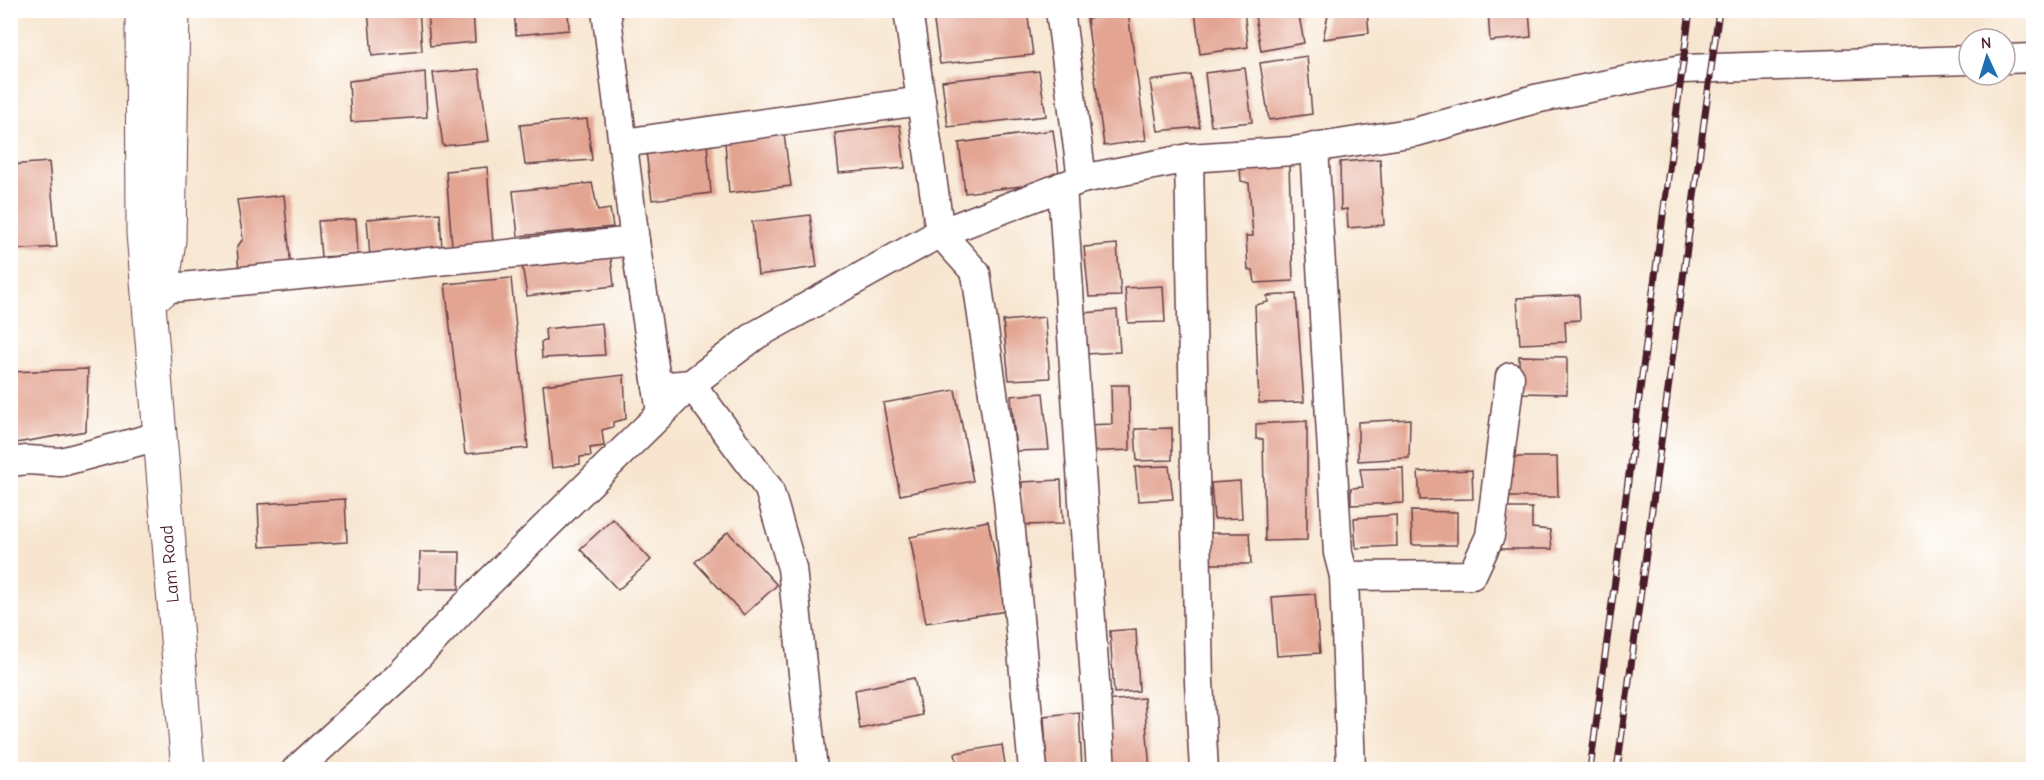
<svg xmlns="http://www.w3.org/2000/svg" width="2044" height="780" font-family="'Comic Neue',sans-serif">
	<style>
		.building { fill: #e3a492 }
		.lines { fill: none; stroke-linecap: round; stroke-linejoin: round }
		.street-casing { stroke: #643d44; stroke-width: 31 }
		.secondary-casing { stroke: #643d44; stroke-width: 35 }
		.street { stroke: #fff; stroke-width: 28 }
		.secondary { stroke: #fff; stroke-width: 33 }
		.rail-casing { stroke: #4a1f2b; stroke-width: 7 }
		.rail { stroke: #fff; stroke-width: 4.5; stroke-dasharray: 14; stroke-linecap: butt }
		.labels { text-anchor: middle; dominant-baseline: central; stroke-width: 4.5; stroke-linejoin: round; paint-order: stroke }
		.street-label { font-size: 18px; fill: #4a1f2b; stroke: #fff }
	</style>
	<rect width="100%" height="100%" fill="#fff"/>
	<filter id="ink" filterUnits="userSpaceOnUse"><feTurbulence type="fractalNoise" baseFrequency=".0167" numOctaves="2"/><feDisplacementMap in="SourceGraphic" scale="12" xChannelSelector="R" yChannelSelector="G"/><feConvolveMatrix kernelMatrix="1 2 1 2 8 2 1 2 1" color-interpolation-filters="sRGB"/></filter>
	<filter id="wash" filterUnits="userSpaceOnUse"><feTurbulence type="fractalNoise" baseFrequency=".008" numOctaves="4" result="noise"/><feDisplacementMap in="SourceGraphic" scale="24" xChannelSelector="R" yChannelSelector="G"/><feGaussianBlur stdDeviation="1.35" result="paint"/><feColorMatrix in="noise" values="0 0 0 0 0 0 0 0 0 0 0 0 0 0 0 0 0 1.4 0 .05"/><feComposite in="paint" operator="in"/></filter>
	<g filter="url(#wash)">
		<rect width="100%" height="100%" fill="#f7e5cf"/>
		<g id="blocks">
			<!-- building -->
			<g class="building">
				<polygon points="368,10 419,10 422,51 372,56"/>
				<polygon points="427,10 473,10 475,42 430,46"/>
				<polygon points="514,10 568,10 569,30 516,35"/>
				<polygon points="977,10 1027,10 1033,55 940,64 933,15"/>
				<polygon points="1195,10 1244,10 1248,47 1200,54"/>
				<polygon points="1254,10 1298,10 1304,43 1261,51"/>
				<polygon points="1329,10 1367,10 1369,33 1323,39"/>
				<polygon points="1488,10 1529,10 1531,37 1490,41"/>
				<polygon points="1128,13 1146,140 1104,146 1087,19"/>
				<polygon points="1307,56 1312,114 1269,120 1260,63"/>
				<polygon points="1245,68 1252,122 1211,126 1205,73"/>
				<polygon points="479,69 489,141 443,146 433,73"/>
				<polygon points="1039,71 1046,116 948,127 942,81"/>
				<polygon points="425,72 427,117 351,122 349,81"/>
				<polygon points="1191,75 1200,127 1158,131 1150,81"/>
				<polygon points="587,119 592,160 525,165 520,125"/>
				<polygon points="900,125 905,168 839,173 835,133"/>
				<polygon points="1053,130 1060,181 965,193 959,143"/>
				<polygon points="784,134 791,186 729,193 725,142"/>
				<polygon points="707,144 711,193 652,200 646,151"/>
				<polygon points="1380,159 1384,225 1348,228 1347,209 1341,210 1340,162"/>
				<polygon points="49,162 57,247 10,250 10,165"/>
				<polygon points="1289,165 1293,281 1255,283 1253,270 1248,270 1246,236 1253,236 1249,183 1241,181 1240,168"/>
				<polygon points="487,167 493,243 452,246 446,171"/>
				<polygon points="592,183 598,211 610,209 613,227 518,236 513,191"/>
				<polygon points="284,195 291,268 239,272 237,247 243,239 237,200"/>
				<polygon points="440,213 442,251 370,257 367,219"/>
				<polygon points="810,215 817,267 758,275 752,222"/>
				<polygon points="356,219 358,255 321,257 318,221"/>
				<polygon points="1117,244 1121,296 1089,297 1084,247"/>
				<polygon points="610,249 614,286 527,296 521,258"/>
				<polygon points="511,278 528,448 465,454 445,284"/>
				<polygon points="1163,286 1165,322 1128,323 1125,288"/>
				<polygon points="1296,294 1304,402 1259,403 1255,305 1268,302 1267,296"/>
				<polygon points="1579,295 1580,320 1565,321 1566,342 1520,344 1517,298"/>
				<polygon points="1117,310 1120,352 1086,354 1084,313"/>
				<polygon points="1045,317 1050,378 1009,380 1003,321"/>
				<polygon points="602,323 605,355 542,358 541,342 546,341 545,329"/>
				<polygon points="1519,356 1567,357 1567,394 1519,393"/>
				<polygon points="88,369 86,431 10,444 10,372"/>
				<polygon points="624,375 626,419 613,422 613,427 602,430 604,446 590,448 591,456 580,457 580,464 552,468 543,385"/>
				<polygon points="1111,385 1129,385 1130,450 1086,452 1084,425 1112,424"/>
				<polygon points="955,390 973,481 900,495 883,403"/>
				<polygon points="1043,393 1049,450 1016,451 1011,396"/>
				<polygon points="1410,419 1409,458 1358,461 1358,422"/>
				<polygon points="1307,421 1307,540 1265,541 1263,439 1256,439 1256,424"/>
				<polygon points="1172,428 1172,460 1137,461 1135,429"/>
				<polygon points="1507,457 1557,457 1558,497 1506,497"/>
				<polygon points="1169,466 1173,499 1138,501 1135,467"/>
				<polygon points="1403,468 1404,503 1351,505 1351,488 1363,487 1360,469"/>
				<polygon points="1472,470 1473,499 1420,500 1418,472"/>
				<polygon points="1061,480 1063,524 1022,525 1022,482"/>
				<polygon points="1240,481 1242,518 1214,519 1211,483"/>
				<polygon points="345,499 347,542 260,547 258,504"/>
				<polygon points="1500,508 1532,508 1532,528 1550,530 1552,549 1501,549"/>
				<polygon points="1411,511 1457,512 1457,545 1412,545"/>
				<polygon points="1396,515 1397,546 1356,548 1354,518"/>
				<polygon points="613,519 651,560 618,590 580,549"/>
				<polygon points="988,521 1007,611 926,623 910,537"/>
				<polygon points="728,532 777,585 744,615 695,562"/>
				<polygon points="1207,533 1249,533 1251,564 1208,564"/>
				<polygon points="420,552 460,552 459,589 419,589"/>
				<polygon points="1315,594 1320,653 1277,656 1272,597"/>
				<polygon points="1136,629 1139,691 1114,693 1110,631"/>
				<polygon points="914,678 922,715 860,729 855,690"/>
				<polygon points="1144,698 1150,770 1108,770 1102,701"/>
				<polygon points="1079,712 1082,770 1047,770 1044,716"/>
				<polygon points="1002,745 1006,770 958,770 955,753"/>
			</g>
		</g>
	</g>
	<g filter="url(#ink)">
		<use href="#blocks" fill-opacity="0" stroke="#643d44" stroke-width="1.5"/>
		<g class="lines">
			<defs>
				<g id="street">
					<polyline points="606,10 635,241 660,406"/>
					<polyline points="908,10 940,233 976,273 1008,499 1033,770"/>
					<polyline points="1060,10 1082,179"/>
					<polyline points="2005,59 2034,58"/>
					<polyline points="623,143 921,101"/>
					<polyline points="1314,147 1338,553 1344,576 1351,770"/>
					<polyline points="1189,158 1199,682 1204,770"/>
					<polyline points="1062,186 1101,770"/>
					<polyline points="162,289 635,241"/>
					<polyline points="657,387 691,384 769,489 792,568 813,770"/>
					<polyline points="10,462 27,460 61,462 159,436"/>
					<polyline points="1344,576 1472,575 1490,536 1510,377"/>
					<polyline points="296,770 400,675 476,595 691,384 756,335 940,233 1082,179 1189,158 1293,151 1416,132 1535,99 1682,69 1969,60"/>
				</g>
				<g id="secondary">
					<polyline points="142,10 143,233 188,770"/>
					<polyline points="162,291 169,240 173,10"/>
				</g>
			</defs>
			<!-- street casing -->
			<use href="#street" class="street-casing"/>
			<!-- secondary casing -->
			<use href="#secondary" class="secondary-casing"/>
			<!-- street -->
			<use href="#street" class="street"/>
			<!-- secondary -->
			<use href="#secondary" class="secondary"/>
			<defs>
				<g id="rail">
					<polyline points="1590,770 1690,10"/>
					<polyline points="1617,770 1719,10"/>
				</g>
			</defs>
			<!-- rail casing -->
			<use href="#rail" class="rail-casing"/>
			<!-- rail -->
			<use href="#rail" class="rail"/>
		</g>
	</g>
	<g class="labels">
		<!-- street labels -->
		<g class="street-label">
			<text transform="translate(170 564) rotate(-95)">Lam Road</text>
		</g>
	</g>
	<!-- margin -->
	<rect width="2044" height="780" fill="none" stroke="#fff" stroke-width="36"/>
	<!-- north arrow -->
	<g transform="translate(1987 57) rotate(356)"><circle r="28" fill="#ffffff" stroke="#b7a5aa" stroke-width="1.5"/>
	<path d="M0-4.5L10 22L0 15L-10 22Z" fill="#1f6fb2"/>
	<text y="-9" font-size="16" font-weight="bold" text-anchor="middle" fill="#4a1f2b">N</text>
	</g>
</svg>
